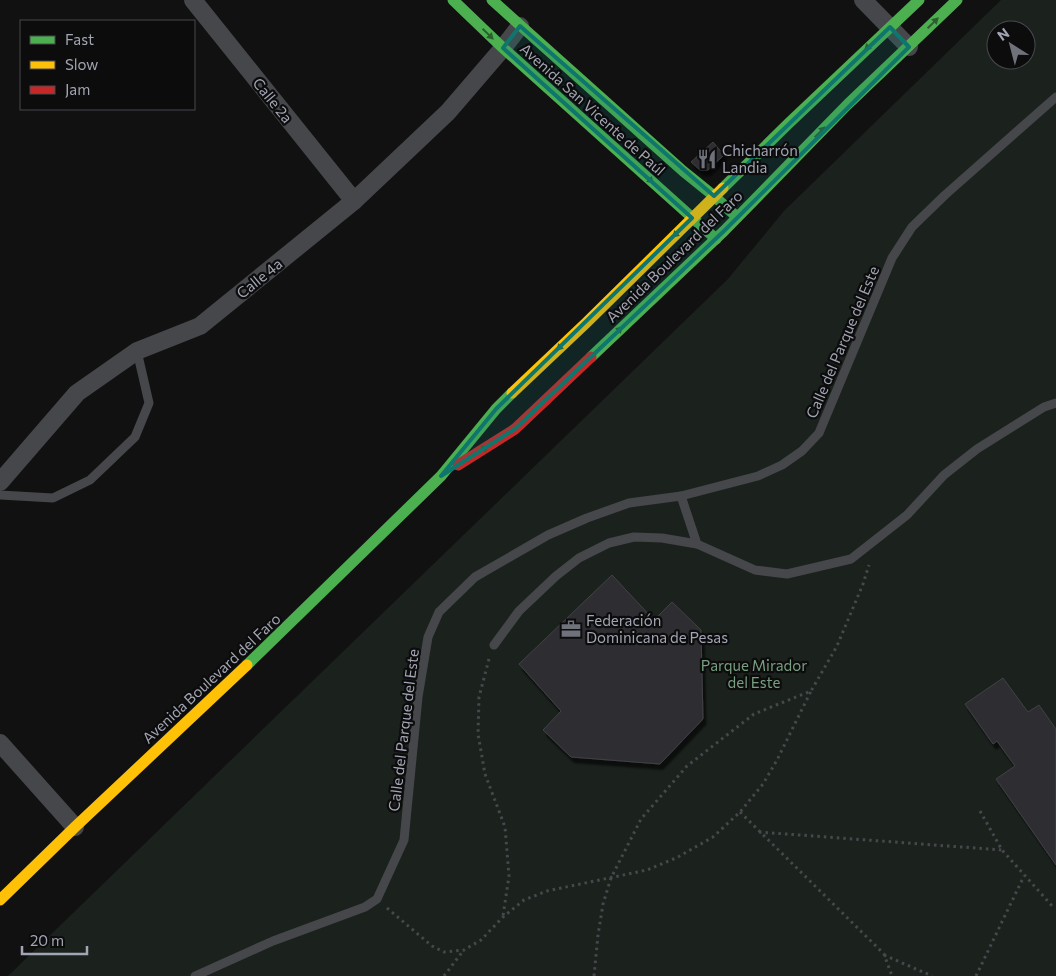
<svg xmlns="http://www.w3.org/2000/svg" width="1056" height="976" font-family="Commissioner,sans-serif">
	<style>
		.green { fill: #1b221d; fill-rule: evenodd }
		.building { fill: #2f2f31; stroke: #404146; filter: url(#shadow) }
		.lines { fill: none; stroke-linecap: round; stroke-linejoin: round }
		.path { stroke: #47474c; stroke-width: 3; stroke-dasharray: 2.5 4; stroke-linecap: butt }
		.lane { stroke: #46474a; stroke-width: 9 }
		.street { stroke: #46474a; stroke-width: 18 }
		.fast { stroke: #4caf50; stroke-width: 11 }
		.slow { stroke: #ffc107; stroke-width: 11 }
		.jam { stroke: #c62828; stroke-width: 11 }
		.oneway { fill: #2c5e2e }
		.marked { fill: #0f766e; fill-opacity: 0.2; stroke: #0f766e; stroke-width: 4; stroke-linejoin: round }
		.labels { text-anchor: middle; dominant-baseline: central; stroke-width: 4.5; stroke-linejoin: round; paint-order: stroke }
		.street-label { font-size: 15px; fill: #a2a5b3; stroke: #0c0c0d }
		.poi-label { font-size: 15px; fill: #a2a5b3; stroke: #0c0c0d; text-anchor: start }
		.park-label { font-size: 15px; fill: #789f80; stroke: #0c0c0d }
	</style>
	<defs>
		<filter id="shadow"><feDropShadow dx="3" dy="5.5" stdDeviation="1" flood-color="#0009"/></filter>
	</defs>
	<rect width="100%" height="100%" fill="#111112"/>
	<!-- green -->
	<path class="green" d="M1001,0h55v976h-1048l720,-697 56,-68zM996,30h30v30h-30z"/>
	<!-- building -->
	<g class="building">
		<polygon points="713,142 724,155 708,170 700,170 691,162"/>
		<polygon points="612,575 654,620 672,602 701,630 703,719 660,764 571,757 543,730 561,711 519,664"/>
		<polygon points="1003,678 1028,712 1039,705 1056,729 1056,865 996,779 1015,766 997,741 993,744 965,704"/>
	</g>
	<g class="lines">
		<!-- path -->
		<g class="path">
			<polyline points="489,659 479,697 478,734 485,774 505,827 509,876 503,916"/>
			<polyline points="980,811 1002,850 1054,908"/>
			<polyline points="740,812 884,954 892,976"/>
			<polyline points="759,832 1002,850"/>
			<polyline points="387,908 432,946 444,952 464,950 481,940 503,917 524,900 547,891 647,870 678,857 713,837 740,812 763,784 777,760 811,691"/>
			<polyline points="884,955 932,976"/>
			<polyline points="444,976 463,951"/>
			<polyline points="594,976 598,935 603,904 611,878 641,819 687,766 754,714 811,691 837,646 863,584 869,565"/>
			<polyline points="976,976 1024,876"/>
		</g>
		<!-- lane -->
		<g class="lane">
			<polyline points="0,495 53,498 90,480 135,437 149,403 137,351"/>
			<polyline points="681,496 697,544 755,570 787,574 851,559 907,515 944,475 977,449 1044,407 1056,403"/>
			<polyline points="494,645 519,611 556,576 579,558 609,543 634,537 662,538 697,544"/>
			<polyline points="195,976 273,941 365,907 377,899 404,840 418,697 428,637 439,612 475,577 548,535 587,518 629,503 681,496 758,476 782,465 802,451 819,433 892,258 912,227 945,195 1056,97"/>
		</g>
		<!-- street -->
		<g class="street">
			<polyline points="193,0 354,201"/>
			<polyline points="863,0 909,47"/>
			<polyline points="0,482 77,393 137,351 200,326 354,201 448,112 503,48 520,26"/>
			<polyline points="0,743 75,827"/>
		</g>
		<!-- fast -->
		<g class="fast">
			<polyline points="453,0 503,48 716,239"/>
			<polyline points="492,0 683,171 714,196 737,217"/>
			<polyline points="723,188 789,123 919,0"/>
			<polyline points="591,357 724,231 847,105 957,0"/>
			<polyline points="247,665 441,476 496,409 512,393"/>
		</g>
		<!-- slow -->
		<g class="slow">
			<polyline points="512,393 586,323 723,188"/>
			<polyline points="0,900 75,827 247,665"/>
		</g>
		<!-- jam -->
		<polyline class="jam" points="458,465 515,429 591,357"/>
	</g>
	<!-- one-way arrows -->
	<defs><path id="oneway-solid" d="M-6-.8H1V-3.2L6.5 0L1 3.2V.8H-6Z" transform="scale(1.25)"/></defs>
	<g class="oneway">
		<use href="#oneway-solid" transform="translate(933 23) rotate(-44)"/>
		<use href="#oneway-solid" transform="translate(488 34) rotate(44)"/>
		<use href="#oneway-solid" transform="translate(870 45) rotate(137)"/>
		<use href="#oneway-solid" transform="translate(820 132) rotate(-45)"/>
		<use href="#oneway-solid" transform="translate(648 178) rotate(43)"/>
		<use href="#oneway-solid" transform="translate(678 232) rotate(135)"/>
		<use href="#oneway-solid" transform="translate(617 332) rotate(-44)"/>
		<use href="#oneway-solid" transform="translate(562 345) rotate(136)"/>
		<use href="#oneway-solid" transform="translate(482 450) rotate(-32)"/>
	</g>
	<!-- marked area -->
	<path class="marked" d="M520,26l194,170 176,-169 19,20 -185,184 -209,198 -74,47 55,-67 196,-191 -189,-170z"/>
	<!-- icons -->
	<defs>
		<symbol id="restaurant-bare" viewBox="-9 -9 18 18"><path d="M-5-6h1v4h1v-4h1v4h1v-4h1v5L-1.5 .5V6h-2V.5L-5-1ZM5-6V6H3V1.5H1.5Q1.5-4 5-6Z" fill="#6f717b" stroke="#0c0c0d" stroke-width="2.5" paint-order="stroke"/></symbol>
		<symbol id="office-bare" viewBox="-9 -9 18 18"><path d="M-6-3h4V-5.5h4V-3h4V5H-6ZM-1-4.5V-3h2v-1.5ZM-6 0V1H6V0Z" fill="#6f717b" stroke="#0c0c0d" stroke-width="2.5" paint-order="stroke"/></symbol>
	</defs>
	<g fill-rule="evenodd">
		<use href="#restaurant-bare" x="693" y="145" width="28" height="28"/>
		<use href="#office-bare" x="557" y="615" width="28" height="28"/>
	</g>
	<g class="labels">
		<!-- street labels -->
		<g class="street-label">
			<text transform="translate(273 100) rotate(51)">Calle 2a</text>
			<text transform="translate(593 109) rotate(42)">Avenida San Vicente de Paúl</text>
			<text transform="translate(674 256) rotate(-44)">Avenida Boulevard del Faro</text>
			<text transform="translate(259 278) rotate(-39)">Calle 4a</text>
			<text transform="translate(842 342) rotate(-67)">Calle del Parque del Este</text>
			<text transform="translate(211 678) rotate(-43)">Avenida Boulevard del Faro</text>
			<text transform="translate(403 730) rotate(-83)">Calle del Parque del Este</text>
		</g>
		<!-- poi labels -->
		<g class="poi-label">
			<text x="722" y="150">Chicharrón<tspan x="722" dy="17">Landia</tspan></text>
			<text x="586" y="620">Federación<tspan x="586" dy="17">Dominicana de Pesas</tspan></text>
		</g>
		<!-- park labels -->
		<g class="park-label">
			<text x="754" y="665">Parque Mirador<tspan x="754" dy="17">del Este</tspan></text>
		</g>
	</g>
	<!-- legend -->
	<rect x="20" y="20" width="175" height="90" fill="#0c0c0d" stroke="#48494f"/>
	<rect x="30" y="36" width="25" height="8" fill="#4caf50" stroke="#48494f"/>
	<text x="65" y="45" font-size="15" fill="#a2a5b3">Fast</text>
	<rect x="30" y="61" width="25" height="8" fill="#ffc107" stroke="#48494f"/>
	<text x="65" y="70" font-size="15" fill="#a2a5b3">Slow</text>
	<rect x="30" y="86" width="25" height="8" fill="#c62828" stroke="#48494f"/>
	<text x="65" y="95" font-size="15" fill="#a2a5b3">Jam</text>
	<!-- north arrow -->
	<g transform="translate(1011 45) rotate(324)"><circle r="24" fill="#0c0c0d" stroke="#48494f"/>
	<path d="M0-4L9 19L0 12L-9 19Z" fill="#6f717b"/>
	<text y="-8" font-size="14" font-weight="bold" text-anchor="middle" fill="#a2a5b3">N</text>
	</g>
	<!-- scale -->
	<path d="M22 946v8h65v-8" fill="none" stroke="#a2a5b3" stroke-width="2.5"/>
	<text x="30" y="946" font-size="15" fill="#a2a5b3" stroke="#0c0c0d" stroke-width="4" paint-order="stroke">20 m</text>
</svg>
